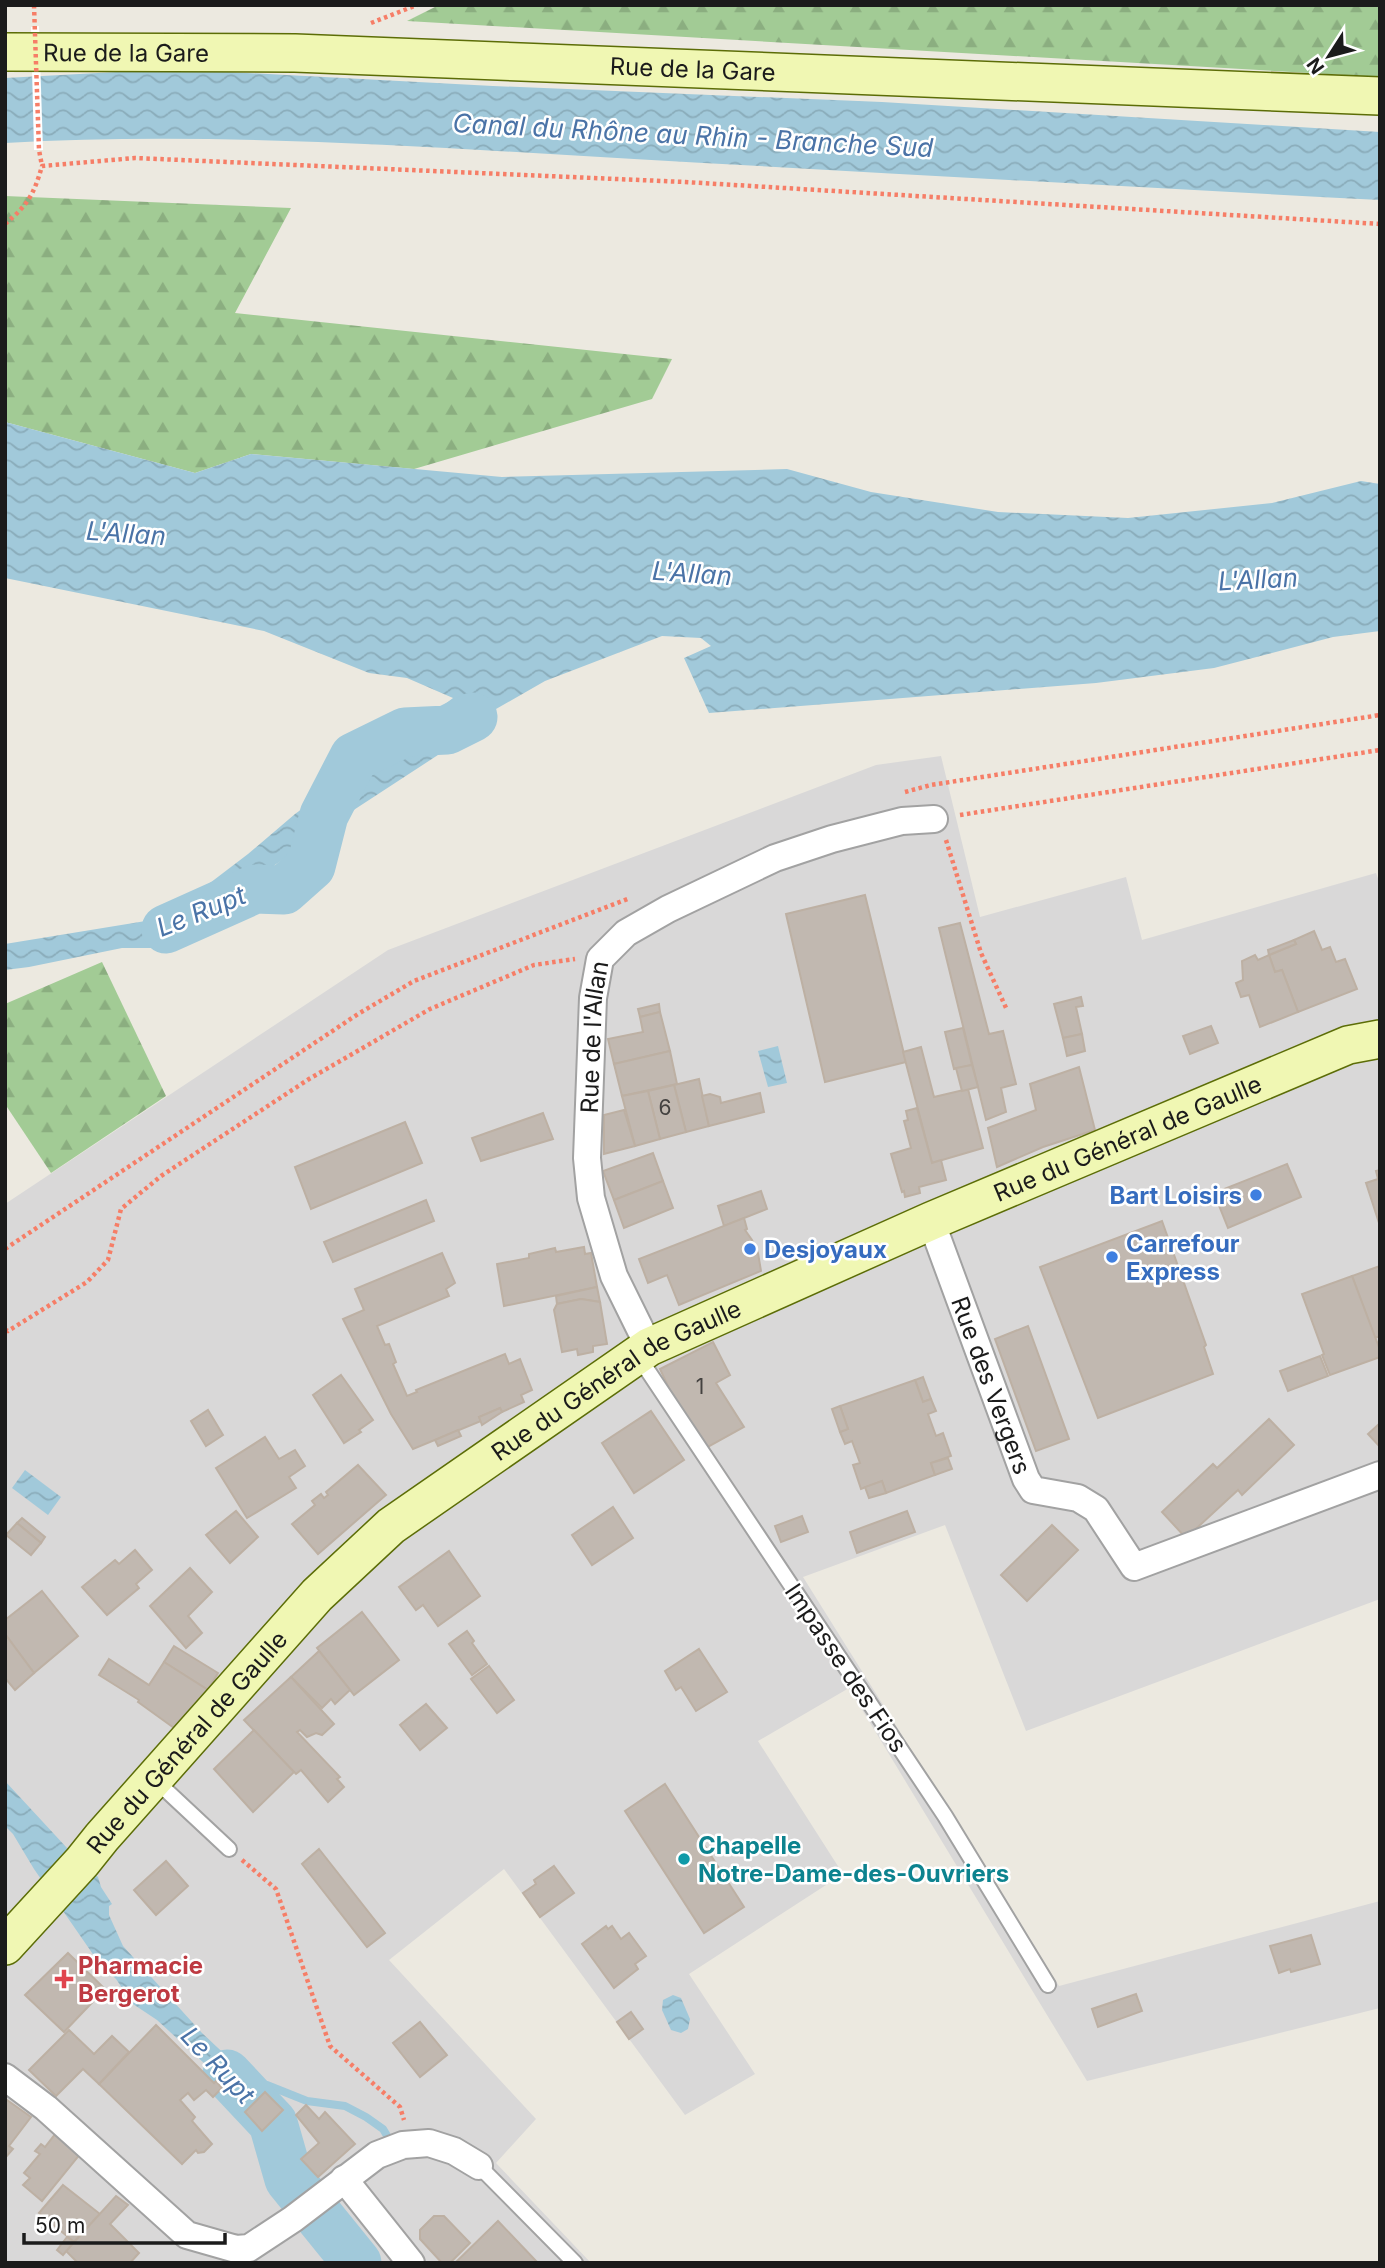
<svg xmlns="http://www.w3.org/2000/svg" width="1385" height="2268" font-family="Inter,sans-serif">
	<style>
		.residential { fill: #d9d8d8 }
		.forest { fill: url(#forest-firs) }
		.water { fill: url(#water-waves) }
		.pier { fill: #fff }
		.lines { fill: none; stroke-linecap: round; stroke-linejoin: round }
		.stream { stroke: #a1c9da; stroke-width: 8 }
		.river { stroke: #a1c9da; stroke-width: 49 }
		.building { fill: #c1b8b0; stroke: #bdb0a3; stroke-width: 2 }
		.lane-casing { stroke: #a2a2a2; stroke-width: 18 }
		.street-casing { stroke: #a2a2a2; stroke-width: 30 }
		.secondary-casing { stroke: #5c6d07; stroke-width: 40 }
		.path { stroke: #f67e67; stroke-width: 4.5; stroke-dasharray: 3.5 3.5; stroke-linecap: butt }
		.lane { stroke: #fff; stroke-width: 14 }
		.street { stroke: #fff; stroke-width: 26 }
		.secondary { stroke: #f0f7b3; stroke-width: 37 }
		.path-bridge { stroke: #f67e67; stroke-width: 4.5; stroke-dasharray: 3.5 3.5; stroke-linecap: butt }
		.shop-dot { fill: #3f7fe0; stroke: #fff; stroke-width: 2.5 }
		.culture-dot { fill: #0f9aa8; stroke: #fff; stroke-width: 2.5 }
		.health-dot { fill: #e0444e; stroke: #fff; stroke-width: 2.5 }
		.labels { text-anchor: middle; dominant-baseline: central; stroke-width: 5; stroke-linejoin: round; paint-order: stroke }
		.number-label { font-size: 21px; fill: #444240 }
		.street-label { font-size: 24px; fill: #1b1b1b; stroke: #fff }
		.shop-label { font-size: 24px; font-weight: bold; fill: #366cbe; stroke: #fff; text-anchor: start }
		.culture-label { font-size: 24px; font-weight: bold; fill: #0d838f; stroke: #fff; text-anchor: start }
		.health-label { font-size: 24px; font-weight: bold; fill: #be3a42; stroke: #fff; text-anchor: start }
		.water-label { font-size: 26px; font-style: italic; fill: #4a73a7; stroke: #fff }
	</style>
	<defs>
		<pattern id="forest-firs" width="22" height="20" patternUnits="userSpaceOnUse" patternTransform="scale(1.75)"><rect width="22" height="20" fill="#a2cb95"/><path d="M5 1l3.5 6h-7zM16 11l3.5 6h-7z" fill="#8bae80"/></pattern>
		<pattern id="water-waves" width="16" height="10" patternUnits="userSpaceOnUse" patternTransform="scale(1.75)"><rect width="16" height="10" fill="#a1c9da"/><path d="M0 5q4-4 8 0t8 0" fill="none" stroke="#8aacba"/></pattern>
	</defs>
	<rect width="100%" height="100%" fill="#ece9e0"/>
	<!-- residential -->
	<polygon class="residential" points="941,756 980,917 1126,877 1142,940 1376,873 1380,884 1380,1599 1026,1731 945,1525 803,1577 1059,1986 1380,1901 1380,2008 1087,2081 849,1688 758,1741 843,1874 689,1974 755,2074 685,2115 504,1869 389,1960 536,2119 496,2163 591,2263 5,2263 5,1204 388,950 876,765"/>
	<!-- forest -->
	<g class="forest">
		<polygon points="439,5 1380,5 1380,77 407,21"/>
		<polygon points="5,196 291,208 235,313 672,359 652,399 414,469 251,454 195,473 5,422"/>
		<polygon points="102,962 166,1096 51,1173 5,1104 5,1004"/>
	</g>
	<!-- water -->
	<g class="water">
		<path d="M172,69l321,17 389,16 498,30v68c-249,-13 -497,-27 -746,-41 -209,-12 -420,-28 -629,-16v-65z"/>
		<polygon points="5,422 195,473 251,454 502,477 787,469 871,492 998,512 1128,518 1272,503 1361,481 1380,484 1380,631 1333,637 1214,668 1096,683 709,713 684,658 711,646 701,638 662,636 545,681 489,713 441,753 343,817 231,896 194,934 159,948 122,948 29,967 5,970 5,944 164,918 248,854 295,814 347,776 398,744 420,723 453,698 407,678 369,673 264,631 5,578"/>
		<polygon points="778,1046 787,1083 768,1087 758,1051"/>
		<polygon points="25,1470 61,1497 48,1515 12,1488"/>
		<polygon points="5,1781 67,1848 98,1877 101,1887 112,1904 109,1906 109,1915 123,1946 202,2033 265,2092 245,2112 229,2088 217,2075 157,2020 133,2004 116,1979 99,1963 34,1869 13,1834 5,1826"/>
		<polygon points="673,1995 681,1998 690,2019 688,2029 681,2033 671,2030 662,2010 663,2000"/>
		<polygon points="320,2209 328,2211 371,2263 339,2263 304,2220"/>
	</g>
	<!-- pier -->
	<polygon class="pier" points="39,26 43,150 34,150 31,27"/>
	<g class="lines">
		<!-- stream -->
		<polyline class="stream" points="243,2083 267,2085 307,2101 345,2106 366,2117 383,2129 389,2139"/>
		<!-- river -->
		<g class="river">
			<polyline points="166,929 255,889 284,890 311,866 324,815 354,757 405,732 447,730 473,717"/>
			<polyline points="227,2074 273,2123 289,2179 357,2263"/>
		</g>
	</g>
	<!-- building -->
	<g class="building">
		<polygon points="865,895 906,1062 825,1082 786,914"/>
		<polygon points="960,923 989,1034 1003,1031 1016,1084 1001,1088 1006,1112 986,1120 939,928"/>
		<polygon points="1314,931 1322,950 1330,947 1336,962 1345,959 1357,989 1298,1012 1282,970 1275,972 1269,955 1296,944 1294,940"/>
		<polygon points="1294,940 1296,944 1269,955 1268,950"/>
		<polygon points="1255,955 1258,960 1269,955 1275,972 1282,970 1298,1012 1260,1027 1249,995 1241,997 1236,983 1243,980 1242,961"/>
		<polygon points="1081,997 1083,1006 1076,1007 1082,1034 1063,1038 1054,1004"/>
		<polygon points="659,1004 660,1012 640,1017 638,1009"/>
		<polygon points="660,1012 670,1051 614,1064 608,1039 643,1032 640,1017"/>
		<polygon points="1211,1026 1218,1043 1190,1054 1183,1036"/>
		<polygon points="963,1028 972,1065 954,1069 945,1032"/>
		<polygon points="1082,1034 1085,1051 1067,1056 1063,1038"/>
		<polygon points="921,1047 934,1097 968,1089 983,1148 932,1163 903,1052"/>
		<polygon points="670,1051 677,1084 622,1096 614,1064"/>
		<polygon points="972,1065 978,1087 962,1091 956,1068"/>
		<polygon points="1079,1067 1095,1130 1043,1147 997,1167 988,1128 1036,1110 1030,1084"/>
		<polygon points="699,1079 709,1126 686,1132 674,1085"/>
		<polygon points="674,1085 686,1132 660,1139 648,1091"/>
		<polygon points="648,1091 660,1139 635,1146 622,1096"/>
		<polygon points="760,1093 764,1112 709,1126 702,1096 710,1094 720,1097 721,1103"/>
		<polygon points="917,1108 932,1163 941,1160 946,1180 919,1187 920,1193 905,1197 904,1191 902,1192 891,1154 911,1148 904,1121 908,1120 906,1111"/>
		<polygon points="624,1110 635,1146 604,1154 604,1115"/>
		<polygon points="543,1113 553,1139 481,1161 472,1138"/>
		<polygon points="405,1122 422,1163 311,1209 295,1167"/>
		<polygon points="653,1153 663,1181 614,1200 603,1171"/>
		<polygon points="1287,1164 1301,1197 1228,1228 1214,1193"/>
		<polygon points="1380,1170 1380,1226 1366,1183 1378,1179 1376,1171"/>
		<polygon points="663,1181 673,1208 624,1228 614,1200"/>
		<polygon points="761,1191 767,1209 724,1226 718,1206"/>
		<polygon points="426,1200 434,1221 333,1262 324,1242"/>
		<polygon points="744,1218 747,1229 745,1230 752,1240 758,1253 761,1271 679,1305 667,1275 648,1283 639,1259"/>
		<polygon points="1162,1221 1206,1345 1204,1347 1213,1374 1098,1418 1040,1267"/>
		<polygon points="584,1247 585,1254 591,1253 597,1287 504,1306 497,1264 529,1258 529,1254 555,1248 556,1252"/>
		<polygon points="442,1253 455,1283 446,1289 449,1296 377,1326 385,1345 389,1344 396,1362 393,1364 407,1396 417,1392 416,1390 505,1354 509,1364 520,1359 532,1390 521,1395 524,1402 502,1412 500,1408 479,1417 481,1421 413,1449 391,1414 343,1319 364,1310 355,1289"/>
		<polygon points="1380,1266 1380,1336 1375,1338 1352,1276"/>
		<polygon points="1352,1276 1380,1350 1380,1357 1330,1375 1322,1355 1324,1354 1302,1294"/>
		<polygon points="597,1287 600,1302 581,1299 557,1304 556,1296"/>
		<polygon points="581,1299 600,1302 607,1344 593,1346 593,1352 578,1355 577,1349 562,1352 554,1310 557,1304"/>
		<polygon points="1028,1326 1069,1439 1036,1451 995,1339"/>
		<polygon points="713,1342 730,1375 716,1383 744,1427 706,1448 673,1397 660,1369"/>
		<polygon points="1320,1356 1328,1376 1288,1391 1280,1371"/>
		<polygon points="341,1375 373,1420 359,1430 361,1432 344,1443 313,1395"/>
		<polygon points="923,1377 931,1399 923,1402 915,1380"/>
		<polygon points="915,1380 923,1402 931,1399 936,1411 928,1414 936,1436 943,1433 951,1456 931,1463 935,1475 886,1493 882,1481 861,1489 853,1465 860,1463 852,1441 845,1444 840,1432 848,1429 840,1406"/>
		<polygon points="840,1406 848,1429 840,1432 832,1409"/>
		<polygon points="500,1408 502,1412 482,1425 479,1417"/>
		<polygon points="208,1410 223,1435 206,1446 191,1421"/>
		<polygon points="651,1411 684,1460 634,1493 602,1443"/>
		<polygon points="1269,1419 1294,1445 1242,1495 1238,1490 1186,1538 1162,1512 1213,1464 1217,1468"/>
		<polygon points="1380,1423 1380,1447 1368,1434"/>
		<polygon points="458,1430 461,1436 438,1446 435,1440"/>
		<polygon points="265,1437 279,1459 295,1450 305,1466 289,1477 296,1488 247,1518 216,1468"/>
		<polygon points="948,1458 952,1469 935,1475 931,1463"/>
		<polygon points="358,1465 386,1495 318,1554 292,1524 315,1505 312,1501 321,1494 324,1498 328,1495 326,1492"/>
		<polygon points="882,1481 886,1493 869,1498 865,1487"/>
		<polygon points="613,1507 633,1538 592,1565 572,1535"/>
		<polygon points="236,1511 258,1537 230,1563 206,1535"/>
		<polygon points="907,1511 915,1532 857,1553 850,1532"/>
		<polygon points="802,1516 808,1532 781,1542 775,1526"/>
		<polygon points="22,1518 45,1537 41,1543 17,1523"/>
		<polygon points="17,1523 41,1543 31,1555 6,1535"/>
		<polygon points="1052,1525 1078,1550 1027,1601 1001,1575"/>
		<polygon points="135,1550 152,1570 136,1584 139,1588 107,1615 82,1587 115,1560 119,1564"/>
		<polygon points="449,1551 480,1596 438,1626 423,1605 416,1610 399,1587"/>
		<polygon points="190,1568 212,1592 188,1616 202,1633 186,1648 150,1606"/>
		<polygon points="42,1591 78,1636 34,1673 5,1634 5,1620"/>
		<polygon points="362,1612 399,1660 354,1695 317,1648"/>
		<polygon points="467,1631 474,1641 472,1643 487,1664 472,1675 449,1644"/>
		<polygon points="5,1634 34,1673 15,1690 5,1678"/>
		<polygon points="174,1646 218,1673 208,1690 164,1662"/>
		<polygon points="699,1649 727,1692 696,1711 681,1687 676,1690 665,1671"/>
		<polygon points="319,1651 350,1690 335,1704 331,1699 322,1708 291,1677"/>
		<polygon points="109,1659 149,1685 164,1662 208,1690 174,1728 138,1702 139,1700 99,1675"/>
		<polygon points="489,1666 514,1700 497,1713 471,1679"/>
		<polygon points="291,1677 334,1724 322,1735 316,1733 307,1737 300,1730 297,1732 340,1777 337,1779 344,1787 328,1802 301,1770 296,1774 244,1720"/>
		<polygon points="426,1704 447,1728 420,1750 400,1725"/>
		<polygon points="254,1730 294,1772 253,1812 214,1769"/>
		<polygon points="665,1784 744,1907 704,1933 625,1811"/>
		<polygon points="319,1849 385,1933 367,1947 302,1864"/>
		<polygon points="166,1861 188,1886 156,1915 134,1890"/>
		<polygon points="554,1866 574,1893 540,1917 523,1893 536,1884 534,1880"/>
		<polygon points="606,1926 608,1929 612,1926 621,1939 629,1933 646,1956 635,1964 638,1969 614,1988 582,1944"/>
		<polygon points="1311,1935 1320,1964 1291,1972 1290,1969 1279,1973 1270,1946"/>
		<polygon points="68,1953 105,1989 64,2032 25,1995"/>
		<polygon points="1136,1994 1142,2011 1098,2027 1092,2009"/>
		<polygon points="631,2012 643,2029 629,2039 617,2022"/>
		<polygon points="420,2022 447,2055 420,2077 393,2043"/>
		<polygon points="156,2025 214,2083 216,2081 222,2088 213,2097 206,2090 194,2100 188,2093 180,2100 195,2117 192,2121 212,2144 204,2152 198,2153 196,2150 182,2164 99,2084"/>
		<polygon points="69,2030 94,2054 112,2036 129,2052 99,2084 83,2069 56,2096 29,2070"/>
		<polygon points="265,2092 283,2110 262,2131 245,2112"/>
		<polygon points="7,2100 31,2117 9,2146 13,2149 5,2158 5,2102"/>
		<polygon points="306,2105 319,2119 325,2112 355,2144 318,2177 301,2159 319,2143 296,2115"/>
		<polygon points="56,2133 81,2153 42,2201 23,2185 30,2178 24,2173 40,2154 35,2151 41,2144 45,2147"/>
		<polygon points="63,2185 100,2214 74,2242 39,2213"/>
		<polygon points="116,2196 128,2205 110,2224 139,2253 130,2263 78,2263 66,2251"/>
		<polygon points="434,2216 444,2216 470,2243 450,2263 442,2263 420,2239 420,2230"/>
		<polygon points="498,2221 538,2263 455,2263"/>
		<polygon points="67,2237 74,2242 63,2255 57,2250"/>
	</g>
	<g class="lines">
		<defs>
			<g id="lane">
				<polyline points="638,1356 945,1816 1048,1985"/>
				<polyline points="154,1779 229,1849"/>
				<polyline points="479,2166 575,2263"/>
			</g>
			<g id="street">
				<path id="s1" d="M931,1221l95,258 7,11 45,8 18,11 38,58 246,-92"/>
				<path id="s2" d="M649,1347l-35,-71 -23,-78 -4,-40 6,-160 7,-39 26,-26 42,-24 107,-51 57,-19 70,-18 32,-2"/>
				<polyline points="5,2077 46,2108 187,2235 236,2249 249,2248 293,2219 377,2155 403,2145 429,2143 454,2151 479,2166"/>
				<polyline points="344,2179 411,2263"/>
			</g>
			<g id="secondary">
				<path id="s3" d="M5,52l290,1 1085,43"/>
				<path id="s4" d="M5,1946l77,-84 20,-25 215,-242 74,-69 258,-179 282,-126 417,-176 32,-6"/>
			</g>
		</defs>
		<!-- lane casing -->
		<use href="#lane" class="lane-casing"/>
		<!-- street casing -->
		<use href="#street" class="street-casing"/>
		<!-- secondary casing -->
		<use href="#secondary" class="secondary-casing"/>
		<!-- path -->
		<g class="path">
			<polyline points="371,23 417,5"/>
			<path d="M5,224c23,-19 29,-30 37,-58l93,-8 550,24 695,42"/>
			<polyline points="905,792 931,785 1380,715"/>
			<polyline points="960,815 1380,750"/>
			<polyline points="946,840 981,953 1007,1010"/>
			<polyline points="5,1249 358,1014 414,981 630,898"/>
			<polyline points="5,1330 8,1331 87,1282 108,1260 121,1209 161,1176 309,1079 430,1009 534,965 575,959"/>
			<polyline points="242,1860 276,1889 330,2046 400,2107 404,2120"/>
		</g>
		<!-- lane -->
		<use href="#lane" class="lane"/>
		<!-- street -->
		<use href="#street" class="street"/>
		<!-- secondary -->
		<use href="#secondary" class="secondary"/>
		<!-- path-bridge -->
		<polyline class="path-bridge" points="34,5 39,150 42,166"/>
	</g>
	<!-- markers -->
	<g class="shop-dot">
		<circle cx="1256" cy="1195" r="7"/>
		<circle cx="750" cy="1249" r="7"/>
		<circle cx="1112" cy="1257" r="7"/>
	</g>
	<circle class="culture-dot" cx="684" cy="1859" r="7"/>
	<path class="health-dot" d="M60.5 1968.5h7v7h7v7h-7v7h-7v-7h-7v-7h7z"/>
	<g class="labels">
		<!-- number labels -->
		<g class="number-label">
			<text x="665" y="1107">6</text>
			<text x="700" y="1386">1</text>
		</g>
		<!-- street labels -->
		<g class="street-label">
			<text stroke="none"><textPath href="#s3" startOffset="121">Rue de la Gare</textPath></text>
			<text stroke="none"><textPath href="#s3" startOffset="688">Rue de la Gare</textPath></text>
			<text stroke="none"><textPath href="#s2" startOffset="322">Rue de l'Allan</textPath></text>
			<text stroke="none"><textPath href="#s4" startOffset="1407">Rue du Général de Gaulle</textPath></text>
			<text stroke="none"><textPath href="#s4" startOffset="840">Rue du Général de Gaulle</textPath></text>
			<text stroke="none"><textPath href="#s1" startOffset="175">Rue des Vergers</textPath></text>
			<text transform="translate(846 1668) rotate(56)">Impasse des Fios</text>
			<text stroke="none"><textPath href="#s4" startOffset="273">Rue du Général de Gaulle</textPath></text>
		</g>
		<!-- shop labels -->
		<g class="shop-label">
			<text x="1242" y="1195" text-anchor="end">Bart Loisirs</text>
			<text x="1126" y="1243">Carrefour<tspan x="1126" dy="28">Express</tspan></text>
			<text x="764" y="1249">Desjoyaux</text>
		</g>
		<!-- culture labels -->
		<g class="culture-label">
			<text x="698" y="1845">Chapelle<tspan x="698" dy="28">Notre-Dame-des-Ouvriers</tspan></text>
		</g>
		<!-- health labels -->
		<g class="health-label">
			<text x="78" y="1965">Pharmacie<tspan x="78" dy="28">Bergerot</tspan></text>
		</g>
		<!-- water labels -->
		<g class="water-label">
			<text transform="translate(693 135) rotate(3)">Canal du Rhône au Rhin - Branche Sud</text>
			<text transform="translate(126 533) rotate(4)">L'Allan</text>
			<text transform="translate(692 573) rotate(4)">L'Allan</text>
			<text transform="translate(1258 579) rotate(-3)">L'Allan</text>
			<text transform="translate(201 911) rotate(-22)">Le Rupt</text>
			<text transform="translate(218 2065) rotate(47)">Le Rupt</text>
		</g>
	</g>
	<!-- border -->
	<rect width="1385" height="2268" fill="none" stroke="#1b1b1b" stroke-width="14"/>
	<!-- north arrow -->
	<g transform="translate(1329 56) rotate(234)" stroke="#ffffff" stroke-width="5" paint-order="stroke">
	<path d="M0-5L12 26L0 18L-12 26Z" fill="#1b1b1b"/>
	<text y="-10" font-size="19" font-weight="bold" text-anchor="middle" fill="#1b1b1b">N</text>
	</g>
	<!-- scale -->
	<path d="M24 2233v10h201v-10" fill="none" stroke="#1b1b1b" stroke-width="3.5"/>
	<text x="35" y="2233" font-size="21" fill="#1b1b1b" stroke="#ffffff" stroke-width="5" paint-order="stroke">50 m</text>
</svg>
